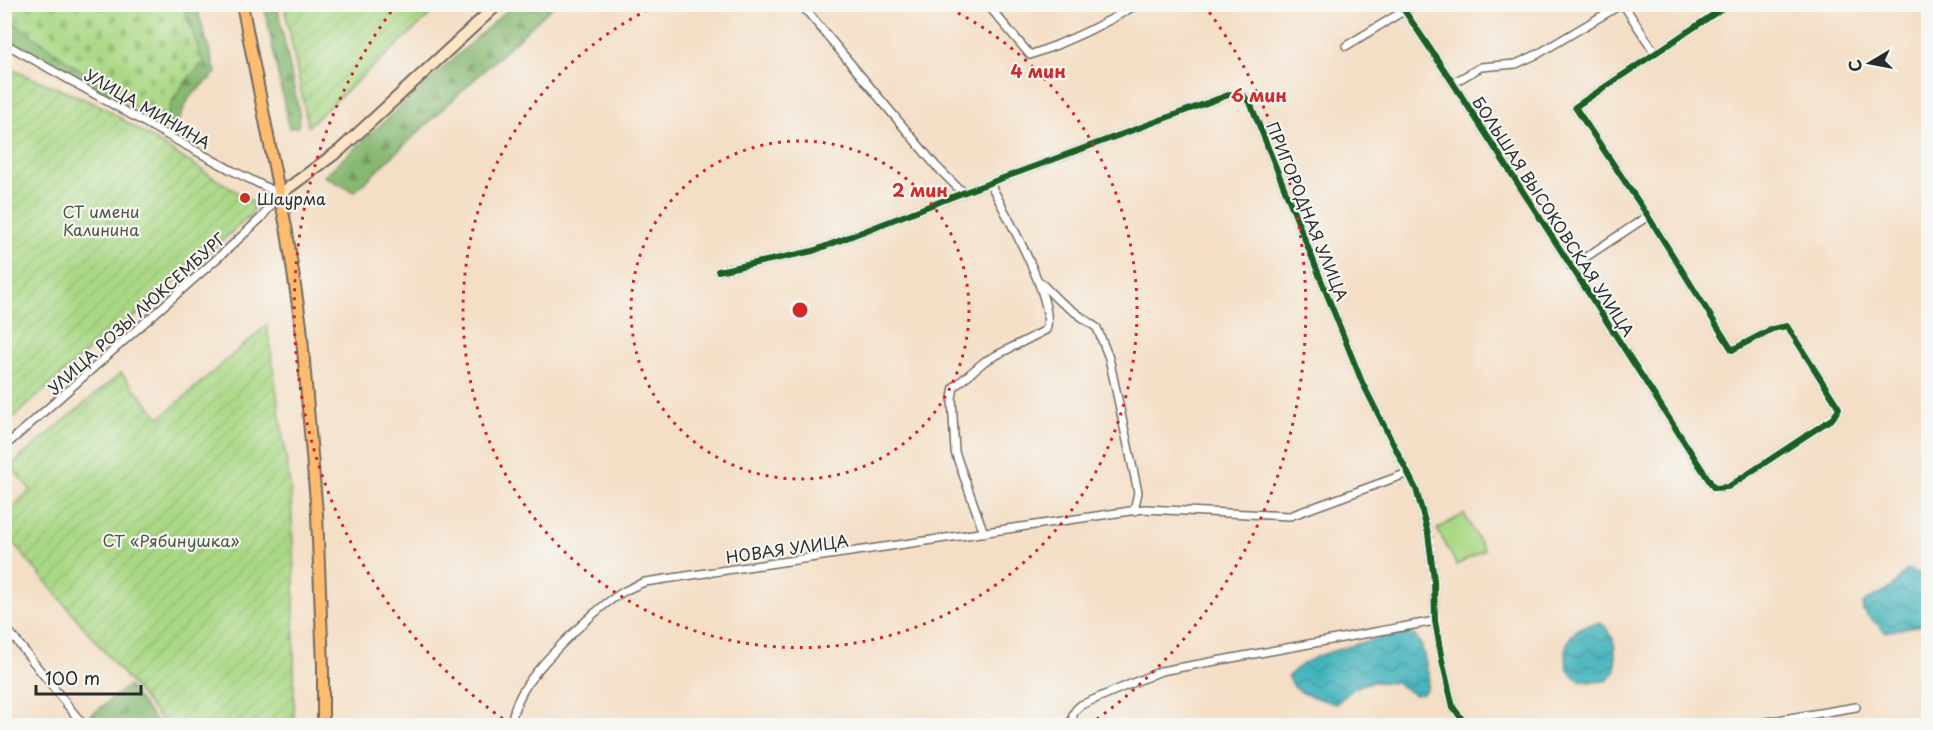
<svg xmlns="http://www.w3.org/2000/svg" width="1933" height="730" font-family="'Playpen Sans',sans-serif">
	<style>
		.forest { fill: url(#forest-firs); stroke: #59724e; stroke-width: 1.5 }
		.cemetery { fill: url(#cemetery-stones); stroke: #6a8258; stroke-width: 1.5 }
		.garden { fill: url(#garden-furrows); stroke: #6a8258; stroke-width: 1.5 }
		.pitch { fill: #aad885; stroke: #6a8258; stroke-width: 1.5 }
		.water { fill: url(#water-waves); stroke: #376f74; stroke-width: 1.5 }
		.lines { fill: none; stroke-linecap: round; stroke-linejoin: round }
		.street-casing { stroke: #716a61; stroke-width: 10 }
		.secondary-casing { stroke: #716a61; stroke-width: 14 }
		.primary-casing { stroke: #716a61; stroke-width: 14 }
		.street { stroke: #fff; stroke-width: 7 }
		.secondary { stroke: #fee4c5; stroke-width: 10 }
		.primary { stroke: #fdbc6f; stroke-width: 10 }
		.cycleway-casing { stroke: #f6f6f2; stroke-width: 10 }
		.cycleway { stroke: #1b5e20; stroke-width: 6 }
		.ring { fill: none; stroke: #d62828; stroke-width: 3; stroke-dasharray: 3 6 }
		.poi-dot { fill: #c8321e; stroke: #f6f6f2; stroke-width: 2 }
		.labels { text-anchor: middle; dominant-baseline: central; stroke-width: 4.5; stroke-linejoin: round; paint-order: stroke }
		.street-label { font-size: 16px; fill: #2b2b2b; stroke: #f6f6f2 }
		.poi-label { font-size: 16px; fill: #2b2b2b; stroke: #f6f6f2; text-anchor: start }
		.park-label { font-size: 16px; fill: #4b5642; stroke: #f6f6f2 }
		.centre { fill: #d62828; stroke: #f6f6f2; stroke-width: 3 }
		.ring-label { font-size: 18px; text-anchor: middle; font-weight: bold; fill: #d62828; stroke: #f6f6f2; stroke-width: 4.5; stroke-linejoin: round; paint-order: stroke }
	</style>
	<defs>
		<pattern id="forest-firs" width="22" height="20" patternUnits="userSpaceOnUse" patternTransform="scale(1.5)"><rect width="22" height="20" fill="#87b872"/><path d="M5 1l3.5 6h-7zM16 11l3.5 6h-7z" fill="#6f965e"/></pattern>
		<pattern id="cemetery-stones" width="16" height="16" patternUnits="userSpaceOnUse" patternTransform="scale(1.5)"><rect width="16" height="16" fill="#aad885"/><path d="M2 7V4a2 2 0 0 1 4 0v3zM10 15v-3a2 2 0 0 1 4 0v3z" fill="#92ba73"/></pattern>
		<pattern id="garden-furrows" width="10" height="10" patternUnits="userSpaceOnUse" patternTransform="scale(1.5)"><rect width="10" height="10" fill="#aad885"/><path d="M-1 1l2-2M0 10L10 0M9 11l2-2" fill="none" stroke="#92ba73"/></pattern>
		<pattern id="water-waves" width="16" height="10" patternUnits="userSpaceOnUse" patternTransform="scale(1.5)"><rect width="16" height="10" fill="#43b3bc"/><path d="M0 5q4-4 8 0t8 0" fill="none" stroke="#389299"/></pattern>
	</defs>
	<rect width="100%" height="100%" fill="#f6f6f2"/>
	<filter id="ink" filterUnits="userSpaceOnUse"><feTurbulence type="fractalNoise" baseFrequency=".0167" numOctaves="2"/><feDisplacementMap in="SourceGraphic" scale="12" xChannelSelector="R" yChannelSelector="G"/><feConvolveMatrix kernelMatrix="1 2 1 2 8 2 1 2 1" color-interpolation-filters="sRGB"/></filter>
	<filter id="wash" filterUnits="userSpaceOnUse"><feTurbulence type="fractalNoise" baseFrequency=".008" numOctaves="4" result="noise"/><feDisplacementMap in="SourceGraphic" scale="24" xChannelSelector="R" yChannelSelector="G"/><feGaussianBlur stdDeviation="1.35" result="paint"/><feColorMatrix in="noise" values="0 0 0 0 0 0 0 0 0 0 0 0 0 0 0 0 0 1.4 0 .05"/><feComposite in="paint" operator="in"/></filter>
	<g filter="url(#wash)">
		<rect width="100%" height="100%" fill="#f4dec5"/>
		<!-- forest -->
		<g class="forest">
			<path d="M183,5h13l20,68 -27,25 -14,30h-8c-2,-28 18,-45 36,-66z"/>
			<polygon points="264,5 277,5 300,117 298,127 289,128"/>
			<polygon points="513,5 554,5 354,192 324,176"/>
			<polygon points="5,16 121,99 123,107 5,42"/>
			<polygon points="128,686 159,725 91,725 86,719"/>
		</g>
		<!-- cemetery -->
		<path class="cemetery" d="M5,4l178,1 20,57c-18,21 -38,38 -36,66l-46,-29 -116,-83z"/>
		<!-- garden -->
		<g class="garden">
			<polygon points="284,5 284,4 441,5 308,126"/>
			<polygon points="5,67 101,106 254,203 252,214 125,325 114,328 5,425"/>
			<polygon points="267,325 291,493 294,575 294,725 165,725 129,681 5,533 5,513 31,490 10,466 121,373 160,418"/>
		</g>
		<!-- pitch -->
		<polygon class="pitch" points="1464,514 1484,550 1457,565 1437,529"/>
		<!-- water -->
		<g class="water">
			<path d="M1908,569l8,4 12,-2v53l-43,8 -22,-21v-7c10,-10 27,-12 35,-23 4,-4 4,-8 10,-12z"/>
			<path d="M1601,623c16,11 15,31 14,49l-8,9c-8,0 -16,2 -24,0 -21,-4 -23,-37 -8,-49 7,-7 16,-8 26,-9z"/>
			<path d="M1410,629l12,17 7,32 -2,11 -4,4 -8,2 -19,-12 -23,-1 -10,2 -10,5 -17,15c-17,-6 -42,-9 -48,-27 18,-22 50,-27 76,-35 15,-4 30,-9 46,-13z"/>
		</g>
	</g>
	<g filter="url(#ink)">
		<g class="lines">
			<defs>
				<g id="street">
					<polyline points="801,4 936,166 958,188 965,192"/>
					<path d="M987,4l43,51c38,-13 73,-30 108,-51"/>
					<polyline points="1400,4 1453,83 1714,488 1728,487 1833,418 1839,408 1787,326 1772,329 1732,350 1648,216 1575,107 1729,4"/>
					<polyline points="1623,4 1655,53"/>
					<polyline points="4,43 174,139 233,171 280,194 261,218 229,248 4,447"/>
					<polyline points="1346,46 1415,4"/>
					<polyline points="1453,83 1481,67 1516,64 1538,54 1622,4"/>
					<polyline points="1571,267 1648,216"/>
					<polyline points="718,271 813,251 965,192 1231,94 1244,96 1251,105 1362,382 1416,489 1428,533 1434,580 1435,621 1442,660 1453,707 1467,726"/>
					<polyline points="1041,283 1058,300 1097,328 1109,358 1138,492 1134,511"/>
					<path d="M984,533l-29,-81 -3,-54 2,-11 31,-26 61,-31c11,-29 -42,-118 -56,-147"/>
					<polyline points="4,625 84,726"/>
					<path d="M511,726c1,-14 6,-24 12,-35 15,-27 74,-84 100,-99 7,-4 14,-7 22,-10l499,-73 146,7 118,-43"/>
					<path d="M1074,726c-3,-10 -1,-15 7,-21l80,-34 274,-50"/>
					<polyline points="1742,726 1856,707"/>
				</g>
				<polyline id="secondary" points="280,194 340,150 498,4"/>
				<polyline id="primary" points="242,4 287,232 301,326 317,514 323,667 323,726"/>
			</defs>
			<!-- street casing -->
			<use href="#street" class="street-casing"/>
			<!-- secondary casing -->
			<use href="#secondary" class="secondary-casing"/>
			<!-- primary casing -->
			<use href="#primary" class="primary-casing"/>
			<!-- street -->
			<use href="#street" class="street"/>
			<!-- secondary -->
			<use href="#secondary" class="secondary"/>
			<!-- primary -->
			<use href="#primary" class="primary"/>
			<defs>
				<g id="cycleway">
					<polyline points="1400,4 1453,83 1714,488 1728,487 1833,418 1839,408 1787,326 1772,329 1732,350 1648,216 1575,107 1729,4"/>
					<polyline points="718,271 813,251 965,192 1231,94 1244,96 1251,105 1362,382 1416,489 1428,533 1434,580 1435,621 1442,660 1453,707 1467,726"/>
				</g>
			</defs>
			<!-- cycleway casing -->
			<use href="#cycleway" class="cycleway-casing"/>
			<!-- cycleway -->
			<use href="#cycleway" class="cycleway"/>
		</g>
	</g>
	<!-- distance rings -->
	<g class="ring">
		<circle cx="800" cy="310" r="169"/>
		<path d="M942 5A337 337 0 1 1 658 5"/>
		<path d="M510 724A506 506 0 0 1 396 5M1204 5A506 506 0 0 1 1090 724"/>
	</g>
	<!-- markers -->
	<circle class="poi-dot" cx="245" cy="198" r="6"/>
	<g class="labels">
		<!-- street labels -->
		<g class="street-label">
			<text transform="translate(148 108) rotate(30)">УЛИЦА МИНИНА</text>
			<text transform="translate(1308 211) rotate(68)">ПРИГОРОДНАЯ УЛИЦА</text>
			<text transform="translate(1554 216) rotate(57)">БОЛЬШАЯ ВЫСОКОВСКАЯ УЛИЦА</text>
			<text transform="translate(136 313) rotate(-42)">УЛИЦА РОЗЫ ЛЮКСЕМБУРГ</text>
			<text transform="translate(787 548) rotate(-8)">НОВАЯ УЛИЦА</text>
		</g>
		<!-- poi labels -->
		<g class="poi-label">
			<text x="257" y="198">Шаурма</text>
		</g>
		<!-- park labels -->
		<g class="park-label">
			<text x="101" y="211">СТ имени<tspan x="101" dy="18">Калинина</tspan></text>
			<text x="171" y="540">СТ «Рябинушка»</text>
		</g>
	</g>
	<circle cx="800" cy="310" r="9" class="centre"/>
	<g class="ring-label">
		<text x="1038" y="78">4 мин</text>
		<text x="1259" y="102">6 мин</text>
		<text x="920" y="197">2 мин</text>
	</g>
	<!-- margin -->
	<rect width="1933" height="730" fill="none" stroke="#f6f6f2" stroke-width="24"/>
	<!-- north arrow -->
	<g transform="translate(1870 63) rotate(260)" stroke="#f6f6f2" stroke-width="4.5" paint-order="stroke">
	<path d="M0-4.5L10 22L0 15L-10 22Z" fill="#2b2b2b"/>
	<text y="-9" font-size="16" font-weight="bold" text-anchor="middle" fill="#2b2b2b">С</text>
	</g>
	<!-- scale -->
	<path d="M36 685v9h105v-9" fill="none" stroke="#2b2b2b" stroke-width="3"/>
	<text x="45" y="685" font-size="18" fill="#2b2b2b" stroke="#f6f6f2" stroke-width="4.5" paint-order="stroke">100 m</text>
</svg>
